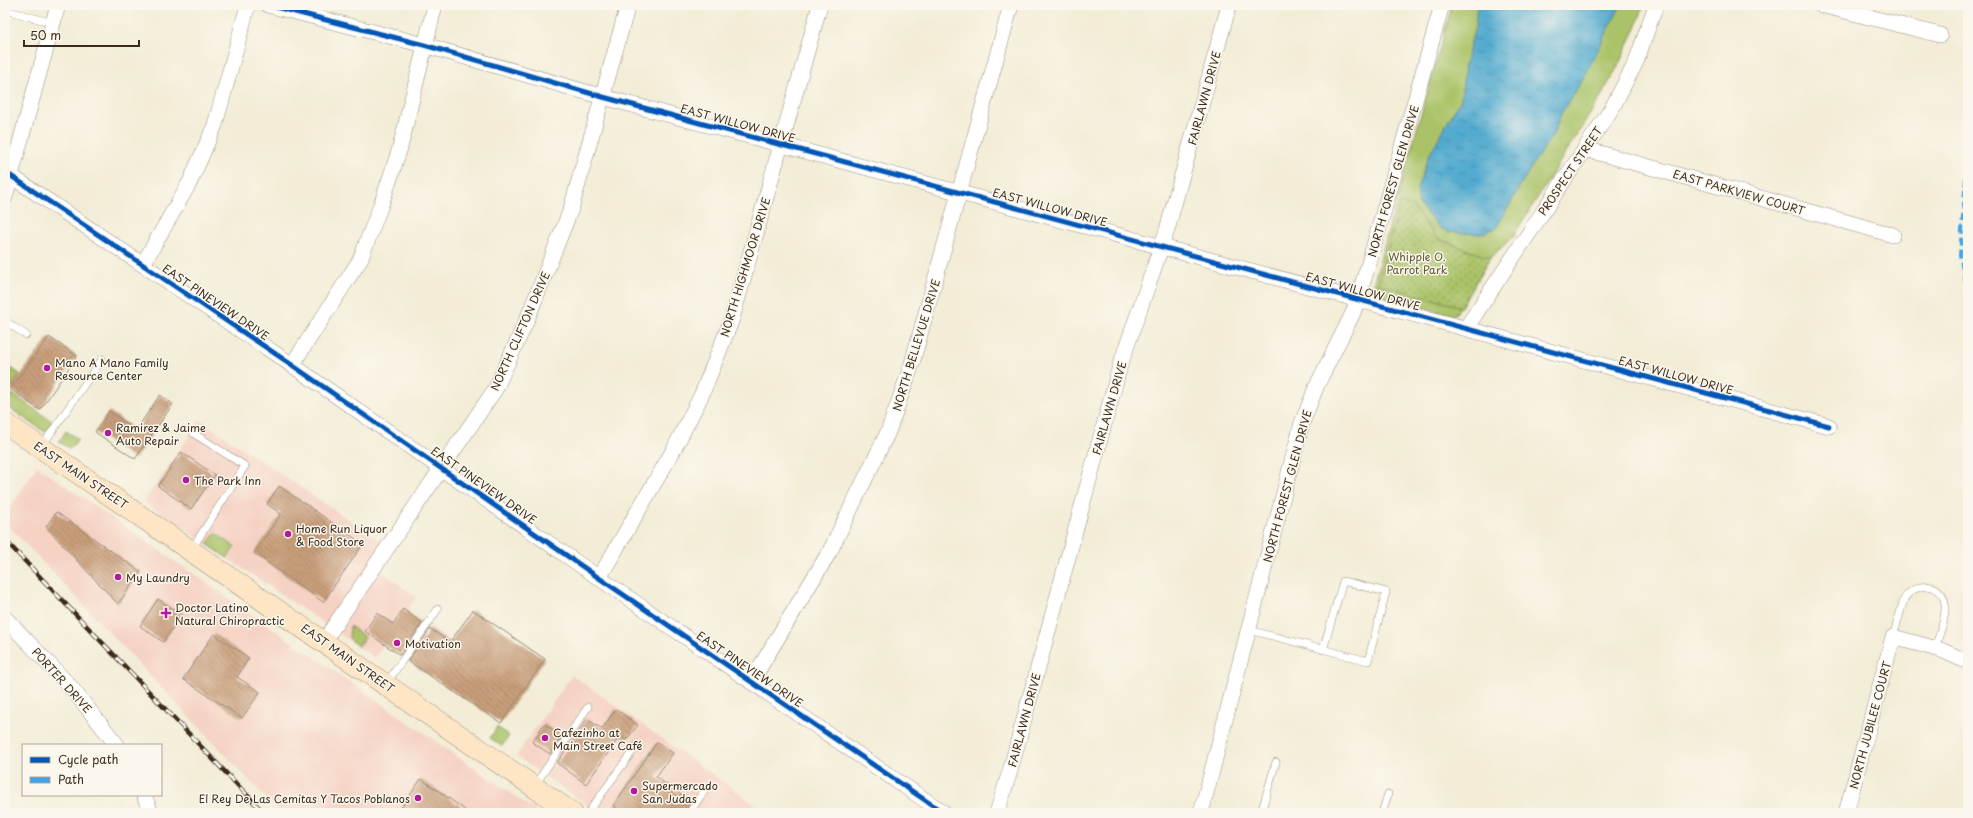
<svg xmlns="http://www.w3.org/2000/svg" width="1973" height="818" font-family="'Playpen Sans',sans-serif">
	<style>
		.built { fill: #f5d2c3 }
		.grass { fill: #aac368; stroke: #727643 }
		.park { fill: url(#park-dots); stroke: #727643 }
		.water { fill: url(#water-ripples); stroke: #466a76 }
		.building { fill: url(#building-back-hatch) }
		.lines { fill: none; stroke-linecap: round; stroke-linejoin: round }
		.lane-casing { stroke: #978c7a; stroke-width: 8 }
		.street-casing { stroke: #978c7a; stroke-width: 16 }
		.secondary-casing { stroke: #978c7a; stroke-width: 22 }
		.lane { stroke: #fff; stroke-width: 7 }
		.street { stroke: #fff; stroke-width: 15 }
		.secondary { stroke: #fde5c5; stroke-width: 21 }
		.rail-casing { stroke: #3b2a1e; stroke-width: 4.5 }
		.rail { stroke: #fbf7ec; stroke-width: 3; stroke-dasharray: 9; stroke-linecap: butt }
		.quiet { stroke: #3fa3ea; stroke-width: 4; stroke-dasharray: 8 4; stroke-linecap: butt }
		.cycleway-casing { stroke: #fbf7ec; stroke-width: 8 }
		.cycleway { stroke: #0057b8; stroke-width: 5 }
		.poi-dot { fill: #b5179e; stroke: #fbf7ec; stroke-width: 1.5 }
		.labels { text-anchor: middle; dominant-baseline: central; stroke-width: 3; stroke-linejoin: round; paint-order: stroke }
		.street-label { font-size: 11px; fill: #3b2a1e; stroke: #fbf7ec }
		.park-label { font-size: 11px; fill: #5c5834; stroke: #fbf7ec }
		.poi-label { font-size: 11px; fill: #3b2a1e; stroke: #fbf7ec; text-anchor: start }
	</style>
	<defs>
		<pattern id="park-dots" width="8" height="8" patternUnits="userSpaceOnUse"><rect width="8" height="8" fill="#aac368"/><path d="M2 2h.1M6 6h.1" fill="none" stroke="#8c9f55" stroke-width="1.8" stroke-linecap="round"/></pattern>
		<pattern id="water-ripples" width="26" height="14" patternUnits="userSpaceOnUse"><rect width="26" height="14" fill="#52abcf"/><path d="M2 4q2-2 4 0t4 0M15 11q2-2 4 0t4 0" fill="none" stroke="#458ba7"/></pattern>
		<pattern id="building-back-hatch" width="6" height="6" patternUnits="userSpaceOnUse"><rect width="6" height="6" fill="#c99e7a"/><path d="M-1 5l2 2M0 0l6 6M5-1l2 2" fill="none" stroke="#a48163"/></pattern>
	</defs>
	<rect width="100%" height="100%" fill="#fbf7ec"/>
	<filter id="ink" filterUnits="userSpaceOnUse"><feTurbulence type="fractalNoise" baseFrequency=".025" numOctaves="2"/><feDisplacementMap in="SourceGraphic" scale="8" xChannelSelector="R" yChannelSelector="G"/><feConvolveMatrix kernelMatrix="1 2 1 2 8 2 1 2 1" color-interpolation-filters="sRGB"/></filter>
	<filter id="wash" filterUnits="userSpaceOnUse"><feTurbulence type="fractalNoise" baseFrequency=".012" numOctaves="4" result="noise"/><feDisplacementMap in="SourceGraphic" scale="16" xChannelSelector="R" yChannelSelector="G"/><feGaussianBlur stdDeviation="0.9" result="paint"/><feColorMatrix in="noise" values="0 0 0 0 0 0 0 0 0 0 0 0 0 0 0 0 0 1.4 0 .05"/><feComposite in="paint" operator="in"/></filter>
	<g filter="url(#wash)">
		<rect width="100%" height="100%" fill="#f3edd7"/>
		<!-- built -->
		<g class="built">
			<polygon points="200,420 384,543 370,563 416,597 375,658 144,502"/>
			<polygon points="37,466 437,742 539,813 280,813 5,522 5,516"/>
			<polygon points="572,675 767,813 598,813 516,756"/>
		</g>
		<!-- grass -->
		<g class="grass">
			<polygon points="1452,5 1644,5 1635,30 1617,68 1599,100 1512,238 1490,258 1455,315 1446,314 1376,294 1374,281"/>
			<polygon points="5,364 20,374 11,387 5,383"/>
			<polygon points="5,389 53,422 45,432 5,405"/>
			<polygon points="66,431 78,439 70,449 59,442"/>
			<polygon points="215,533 235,547 227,558 207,544"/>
			<polygon points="350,626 365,637 358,647 349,638"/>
			<polygon points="497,727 509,736 502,746 490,738"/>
		</g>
		<!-- park -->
		<polygon class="park" points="1400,203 1412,206 1438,239 1490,258 1461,307 1378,284"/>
		<!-- water -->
		<polygon class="water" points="1477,5 1621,5 1582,81 1562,112 1553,135 1536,159 1496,228 1481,234 1448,232 1440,228 1419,205 1417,189 1430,153 1461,99 1465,65 1475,27"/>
		<g id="blocks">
			<!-- building -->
			<g class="building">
				<polygon points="49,337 77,356 40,410 10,389"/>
				<polygon points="160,395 173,404 135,459 95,432 109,411 136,430"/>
				<polygon points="181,452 215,475 191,509 158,486"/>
				<polygon points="279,486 363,544 323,602 254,553 281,514 267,504"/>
				<polygon points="56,512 141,572 118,604 46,527"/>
				<polygon points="158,599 182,615 163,642 140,626"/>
				<polygon points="403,609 422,623 400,655 365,631 377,613 393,624"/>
				<polygon points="473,610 545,659 501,723 408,661 430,629 450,642"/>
				<polygon points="214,634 249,658 237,677 260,692 242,718 183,679"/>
				<polygon points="616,709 638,725 626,740 620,736 586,784 557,763 587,719 602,729"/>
				<polygon points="544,724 562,736 550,754 532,742"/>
				<polygon points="657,742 673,753 656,777 691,802 684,813 624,813 613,806"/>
				<polygon points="421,779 436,789 469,813 409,813 401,808"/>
			</g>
		</g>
	</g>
	<g filter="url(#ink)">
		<use href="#blocks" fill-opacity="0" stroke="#978c7a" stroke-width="1"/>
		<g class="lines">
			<defs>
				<g id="lane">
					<polyline points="5,10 53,23"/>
					<polyline points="5,321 26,335"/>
					<polyline points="42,446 102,359"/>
					<polyline points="191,550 245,466 193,433"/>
					<polyline points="1249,630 1368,661 1386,592 1343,581 1323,650"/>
					<path d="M1893,637l11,-38c12,-18 39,-18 41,6 1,14 -6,30 -10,43"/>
					<polyline points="386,684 438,609"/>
					<polyline points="535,785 588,707"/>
					<polyline points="588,813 637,745"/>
					<polyline points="689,813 704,791"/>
					<polyline points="1261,813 1276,762"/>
					<polyline points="1382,813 1388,794"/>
				</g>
				<g id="street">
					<polyline points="268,5 424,45 603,97 1829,426"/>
					<polyline points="1821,5 1940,35"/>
					<polyline points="1585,149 1893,235"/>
					<polyline points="11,176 292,365 599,578 944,813"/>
					<polyline points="5,197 58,5"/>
					<polyline points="143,264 190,182 215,125 248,5"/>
					<polyline points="1466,328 1612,108 1636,62 1656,5"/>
					<polyline points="292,365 360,260 381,205 400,148 435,5"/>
					<polyline points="599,578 673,451 702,394 732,319 820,5"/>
					<polyline points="5,618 69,685 117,745"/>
					<polyline points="324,641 496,388 526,322 571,209 628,5"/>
					<polyline points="751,682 830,551 888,432 911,367 1011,5"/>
					<polyline points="144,795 151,813"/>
					<polyline points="997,813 1010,771 1120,366 1167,230 1229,5"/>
					<polyline points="1201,813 1302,423 1317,385 1353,313 1369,263 1442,5"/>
					<polyline points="1846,813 1893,637 1941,650 1968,662"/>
				</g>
				<polyline id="secondary" points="5,423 572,813"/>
			</defs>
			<!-- lane casing -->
			<use href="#lane" class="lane-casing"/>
			<!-- street casing -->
			<use href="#street" class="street-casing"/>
			<!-- secondary casing -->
			<use href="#secondary" class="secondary-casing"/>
			<!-- lane -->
			<use href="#lane" class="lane"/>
			<!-- street -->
			<use href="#street" class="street"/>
			<!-- secondary -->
			<use href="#secondary" class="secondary"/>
			<defs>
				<polyline id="rail" points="5,540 264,813"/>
			</defs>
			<!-- rail casing -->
			<use href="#rail" class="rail-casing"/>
			<!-- rail -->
			<use href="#rail" class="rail"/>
			<!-- quiet -->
			<polyline class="quiet" points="1968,154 1960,255 1968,293"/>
			<defs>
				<g id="cycleway">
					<polyline points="268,5 424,45 603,97 1829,426"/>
					<polyline points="11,176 292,365 599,578 944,813"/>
				</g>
			</defs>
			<!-- cycleway casing -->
			<use href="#cycleway" class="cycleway-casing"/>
			<!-- cycleway -->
			<use href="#cycleway" class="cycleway"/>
		</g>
	</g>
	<!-- markers -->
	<g class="poi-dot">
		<circle cx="47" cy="368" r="4"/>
		<circle cx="108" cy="433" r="4"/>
		<circle cx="186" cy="480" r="4"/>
		<circle cx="288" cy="534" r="4"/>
		<circle cx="118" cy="577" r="4"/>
		<path d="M164 607h4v4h4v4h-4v4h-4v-4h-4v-4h4z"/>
		<circle cx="397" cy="643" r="4"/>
		<circle cx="545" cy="738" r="4"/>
		<circle cx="634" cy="791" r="4"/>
		<circle cx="418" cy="798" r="4"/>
	</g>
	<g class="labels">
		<!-- street labels -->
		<g class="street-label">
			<text transform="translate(1204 98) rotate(-75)">FAIRLAWN DRIVE</text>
			<text transform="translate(738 123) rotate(15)">EAST WILLOW DRIVE</text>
			<text transform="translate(1570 171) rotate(-56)">PROSPECT STREET</text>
			<text transform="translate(1393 181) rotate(-74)">NORTH FOREST GLEN DRIVE</text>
			<text transform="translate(1739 192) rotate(16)">EAST PARKVIEW COURT</text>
			<text transform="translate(1050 207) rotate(15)">EAST WILLOW DRIVE</text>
			<text transform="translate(745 267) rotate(-73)">NORTH HIGHMOOR DRIVE</text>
			<text transform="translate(1363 291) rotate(15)">EAST WILLOW DRIVE</text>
			<text transform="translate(216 302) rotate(34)">EAST PINEVIEW DRIVE</text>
			<text transform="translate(520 331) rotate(-66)">NORTH CLIFTON DRIVE</text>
			<text transform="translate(916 345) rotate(-73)">NORTH BELLEVUE DRIVE</text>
			<text transform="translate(1676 375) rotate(15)">EAST WILLOW DRIVE</text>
			<text transform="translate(1109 408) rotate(-74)">FAIRLAWN DRIVE</text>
			<text transform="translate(81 475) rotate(34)">EAST MAIN STREET</text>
			<text transform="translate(484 485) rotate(35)">EAST PINEVIEW DRIVE</text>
			<text transform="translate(1287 486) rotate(-75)">NORTH FOREST GLEN DRIVE</text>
			<text transform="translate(348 658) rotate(35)">EAST MAIN STREET</text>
			<text transform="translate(750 669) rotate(34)">EAST PINEVIEW DRIVE</text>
			<text transform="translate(62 680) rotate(48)">PORTER DRIVE</text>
			<text transform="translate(1024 720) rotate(-75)">FAIRLAWN DRIVE</text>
			<text transform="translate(1870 725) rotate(-75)">NORTH JUBILEE COURT</text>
		</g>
		<!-- park labels -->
		<g class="park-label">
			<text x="1417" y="256">Whipple O.<tspan x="1417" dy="13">Parrot Park</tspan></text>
		</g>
		<!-- poi labels -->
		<g class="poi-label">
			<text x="55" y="362">Mano A Mano Family<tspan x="55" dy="13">Resource Center</tspan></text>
			<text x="116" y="427">Ramirez &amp; Jaime<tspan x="116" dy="13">Auto Repair</tspan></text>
			<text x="194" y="480">The Park Inn</text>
			<text x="296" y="528">Home Run Liquor<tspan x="296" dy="13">&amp; Food Store</tspan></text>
			<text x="126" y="577">My Laundry</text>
			<text x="175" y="607">Doctor Latino<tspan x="175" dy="13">Natural Chiropractic</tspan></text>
			<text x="405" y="643">Motivation</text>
			<text x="553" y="732">Cafezinho at<tspan x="553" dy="13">Main Street Café</tspan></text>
			<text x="642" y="785">Supermercado<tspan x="642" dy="13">San Judas</tspan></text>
			<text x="410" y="798" text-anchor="end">El Rey De Las Cemitas Y Tacos Poblanos</text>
		</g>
	</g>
	<!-- margin -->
	<rect width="1973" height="818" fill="none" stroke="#fbf7ec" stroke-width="20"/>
	<!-- legend -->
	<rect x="22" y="744" width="140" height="52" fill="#fbf7ec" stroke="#aea59a"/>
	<rect x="30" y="757" width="20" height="6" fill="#0057b8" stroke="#aea59a"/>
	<text x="58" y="764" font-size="12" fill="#3b2a1e">Cycle path</text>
	<rect x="30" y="777" width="20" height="6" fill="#3fa3ea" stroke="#aea59a"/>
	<text x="58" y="784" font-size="12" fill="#3b2a1e">Path</text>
	<!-- scale -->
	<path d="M24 40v6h115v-6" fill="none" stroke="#3b2a1e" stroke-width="2"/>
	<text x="30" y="40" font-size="12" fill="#3b2a1e" stroke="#fbf7ec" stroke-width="3" paint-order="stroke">50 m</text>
</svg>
